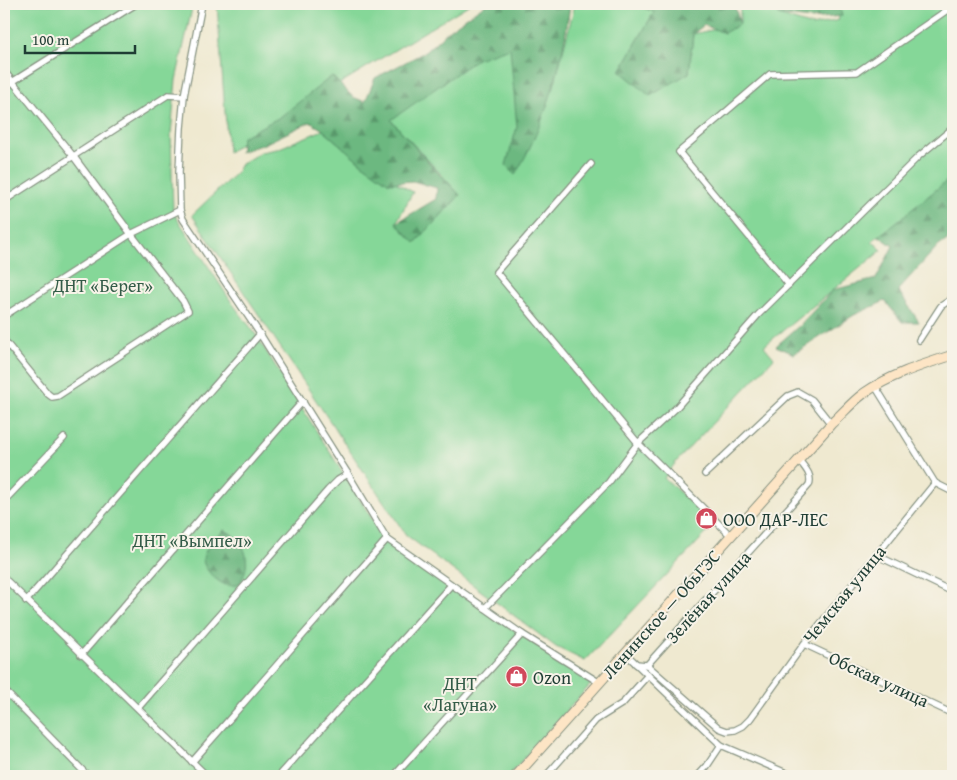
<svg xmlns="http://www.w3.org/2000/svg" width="957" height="780" font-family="'Gentium Book Plus',serif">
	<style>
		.green { fill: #85d798; stroke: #528a66 }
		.forest { fill: url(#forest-firs); stroke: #467a5a }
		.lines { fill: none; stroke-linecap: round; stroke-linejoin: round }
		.minor-casing { stroke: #879382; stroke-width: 8 }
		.secondary-casing { stroke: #879382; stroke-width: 11 }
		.minor { stroke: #fff; stroke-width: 5.5 }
		.secondary { stroke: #fde5c5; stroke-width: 9 }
		.labels { text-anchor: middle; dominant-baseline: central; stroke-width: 4; stroke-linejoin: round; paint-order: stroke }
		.park-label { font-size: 18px; fill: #335c48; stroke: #f7f3e8 }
		.poi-label { font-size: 18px; fill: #1f3d34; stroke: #f7f3e8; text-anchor: start }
		.street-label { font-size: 18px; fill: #1f3d34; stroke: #f7f3e8 }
	</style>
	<defs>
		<pattern id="forest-firs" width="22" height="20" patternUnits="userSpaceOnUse" patternTransform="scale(1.25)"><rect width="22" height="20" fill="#6cb880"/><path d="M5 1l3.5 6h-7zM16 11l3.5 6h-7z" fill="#58976a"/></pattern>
	</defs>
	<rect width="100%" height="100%" fill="#f7f3e8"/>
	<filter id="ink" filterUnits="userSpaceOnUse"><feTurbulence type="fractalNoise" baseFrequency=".02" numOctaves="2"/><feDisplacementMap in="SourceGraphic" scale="10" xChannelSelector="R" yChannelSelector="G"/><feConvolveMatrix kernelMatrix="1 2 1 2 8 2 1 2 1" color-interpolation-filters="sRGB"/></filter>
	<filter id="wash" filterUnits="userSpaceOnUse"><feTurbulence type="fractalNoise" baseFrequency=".0096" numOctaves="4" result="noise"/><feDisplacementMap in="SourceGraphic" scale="20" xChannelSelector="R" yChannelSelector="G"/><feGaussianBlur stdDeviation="1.12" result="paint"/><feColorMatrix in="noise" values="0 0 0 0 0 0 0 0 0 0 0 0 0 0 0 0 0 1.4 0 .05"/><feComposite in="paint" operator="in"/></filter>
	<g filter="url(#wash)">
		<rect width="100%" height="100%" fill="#efe9d0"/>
		<!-- green -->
		<g class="green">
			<polygon points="4,4 193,4 176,80 171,134 173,212 232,303 254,332 388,544 592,683 508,776 4,776"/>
			<polygon points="217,4 470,4 228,152"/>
			<polygon points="575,4 649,4 655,11 620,71 689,73 693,34 740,24 740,4 777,4 778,15 812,26 839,20 836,4 953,4 953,180 872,241 882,250 764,346 774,358 676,462 664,478 715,524 585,661 556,647 406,535 192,215 236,173 241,164 261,152 277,149 323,130 361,163 413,192 396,223 415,243 460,195 391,120 467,59 515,39 553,90"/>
		</g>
		<!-- forest -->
		<g class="forest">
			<path d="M486,4h84c-7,60 -24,119 -55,171l-9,-10 11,-38 -7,-79 -33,11 -86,61 50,56 19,19 -45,48 -19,-20 40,-24 1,-11 -24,-7 -24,2 -28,-20 -38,-33 -13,-8 -46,22 -24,8 2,-15 38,-20 52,-41 21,21 12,5 10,-24 50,-26 25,-23z"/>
			<polygon points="623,4 734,4 740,24 724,33 704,25 693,34 689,73 650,96 620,71 654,12 634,4"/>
			<polygon points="775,4 839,4 842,16 811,19 778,15"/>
			<polygon points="953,176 953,236 936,248 898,290 919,322 902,322 885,301 854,315 794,354 776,346 799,326 833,290 876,279 893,246 879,236"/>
			<path d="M224,530c24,10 29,36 14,55 -3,0 -9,1 -12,0 -9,-3 -23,-16 -23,-26 1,-11 14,-21 21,-29z"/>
		</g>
	</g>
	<g filter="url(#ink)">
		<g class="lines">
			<defs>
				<g id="minor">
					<polyline points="202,4 184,96 181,128 179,172 180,210 183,219 260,334 348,474 387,539 522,634 600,683"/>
					<polyline points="4,71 74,157 131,234 180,210"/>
					<polyline points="4,87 136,4"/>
					<polyline points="591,164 496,272 638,443 731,536"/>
					<polyline points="4,201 168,95 184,96"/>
					<polyline points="789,285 679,152 770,74 857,72 953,6"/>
					<polyline points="4,316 131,234 183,301 188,311 58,396 52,397 48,394 4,340"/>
					<polyline points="919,340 941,306 953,298"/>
					<polyline points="875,386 935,483 953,492"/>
					<polyline points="705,474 788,396 798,392 812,400 831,424"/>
					<polyline points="4,501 64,438"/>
					<polyline points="876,555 953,592"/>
					<polyline points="4,578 207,776"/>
					<polyline points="26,601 260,334"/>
					<polyline points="485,608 609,482 638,443 676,408 758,315 919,156 953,128"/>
					<polyline points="804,644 953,714"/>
					<polyline points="626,654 721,745 793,776"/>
					<polyline points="81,655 303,401"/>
					<polyline points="636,664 647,665 719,728 727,731 735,730 743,726 750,719 804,644 935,483"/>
					<path d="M647,665l162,-180c4,-10 -5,-18 -10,-25"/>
					<polyline points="4,690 88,776"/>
					<polyline points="138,708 328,490 338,480 348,474"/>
					<polyline points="192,762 387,539"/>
					<polyline points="279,776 451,585"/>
					<polyline points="394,776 522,634"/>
					<polyline points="546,776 596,720 623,703 648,675"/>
					<polyline points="698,776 707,766 721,745"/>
				</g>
				<path id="secondary" d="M516,776l315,-352c11,-10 20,-21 32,-30 27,-19 59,-29 90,-39"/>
			</defs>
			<!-- minor casing -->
			<use href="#minor" class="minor-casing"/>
			<!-- secondary casing -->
			<use href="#secondary" class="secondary-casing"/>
			<!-- minor -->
			<use href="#minor" class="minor"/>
			<!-- secondary -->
			<use href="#secondary" class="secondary"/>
		</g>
	</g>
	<!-- icons -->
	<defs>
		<symbol id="shop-disc" viewBox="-11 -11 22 22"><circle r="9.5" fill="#d1495b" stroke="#f7f3e8"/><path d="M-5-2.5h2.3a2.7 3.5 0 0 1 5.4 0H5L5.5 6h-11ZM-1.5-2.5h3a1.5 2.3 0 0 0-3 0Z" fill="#fff"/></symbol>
	</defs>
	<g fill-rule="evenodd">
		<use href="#shop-disc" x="694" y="506" width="25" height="25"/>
		<use href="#shop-disc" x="504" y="664" width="25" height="25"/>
	</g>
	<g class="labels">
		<!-- park labels -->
		<g class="park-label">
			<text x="103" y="285">ДНТ «Берег»</text>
			<text x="192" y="540">ДНТ «Вымпел»</text>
			<text x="460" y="683">ДНТ<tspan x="460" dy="21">«Лагуна»</tspan></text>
		</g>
		<!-- poi labels -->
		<g class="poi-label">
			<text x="723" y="519">ООО ДАР-ЛЕС</text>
			<text x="533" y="677">Ozon</text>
		</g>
		<!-- street labels -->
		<g class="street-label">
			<text transform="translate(844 594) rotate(-51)">Чемская улица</text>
			<text transform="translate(708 597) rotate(-48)">Зелёная улица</text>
			<text transform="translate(661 614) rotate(-48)">Ленинское — ОбьГЭС</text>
			<text transform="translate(879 679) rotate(25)">Обская улица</text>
		</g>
	</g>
	<!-- margin -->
	<rect width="957" height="780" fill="none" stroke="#f7f3e8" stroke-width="20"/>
	<!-- scale -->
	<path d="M25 45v8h110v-8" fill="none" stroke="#1f3d34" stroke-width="2.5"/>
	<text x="32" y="45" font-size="15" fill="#1f3d34" stroke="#f7f3e8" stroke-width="4" paint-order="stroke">100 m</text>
</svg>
